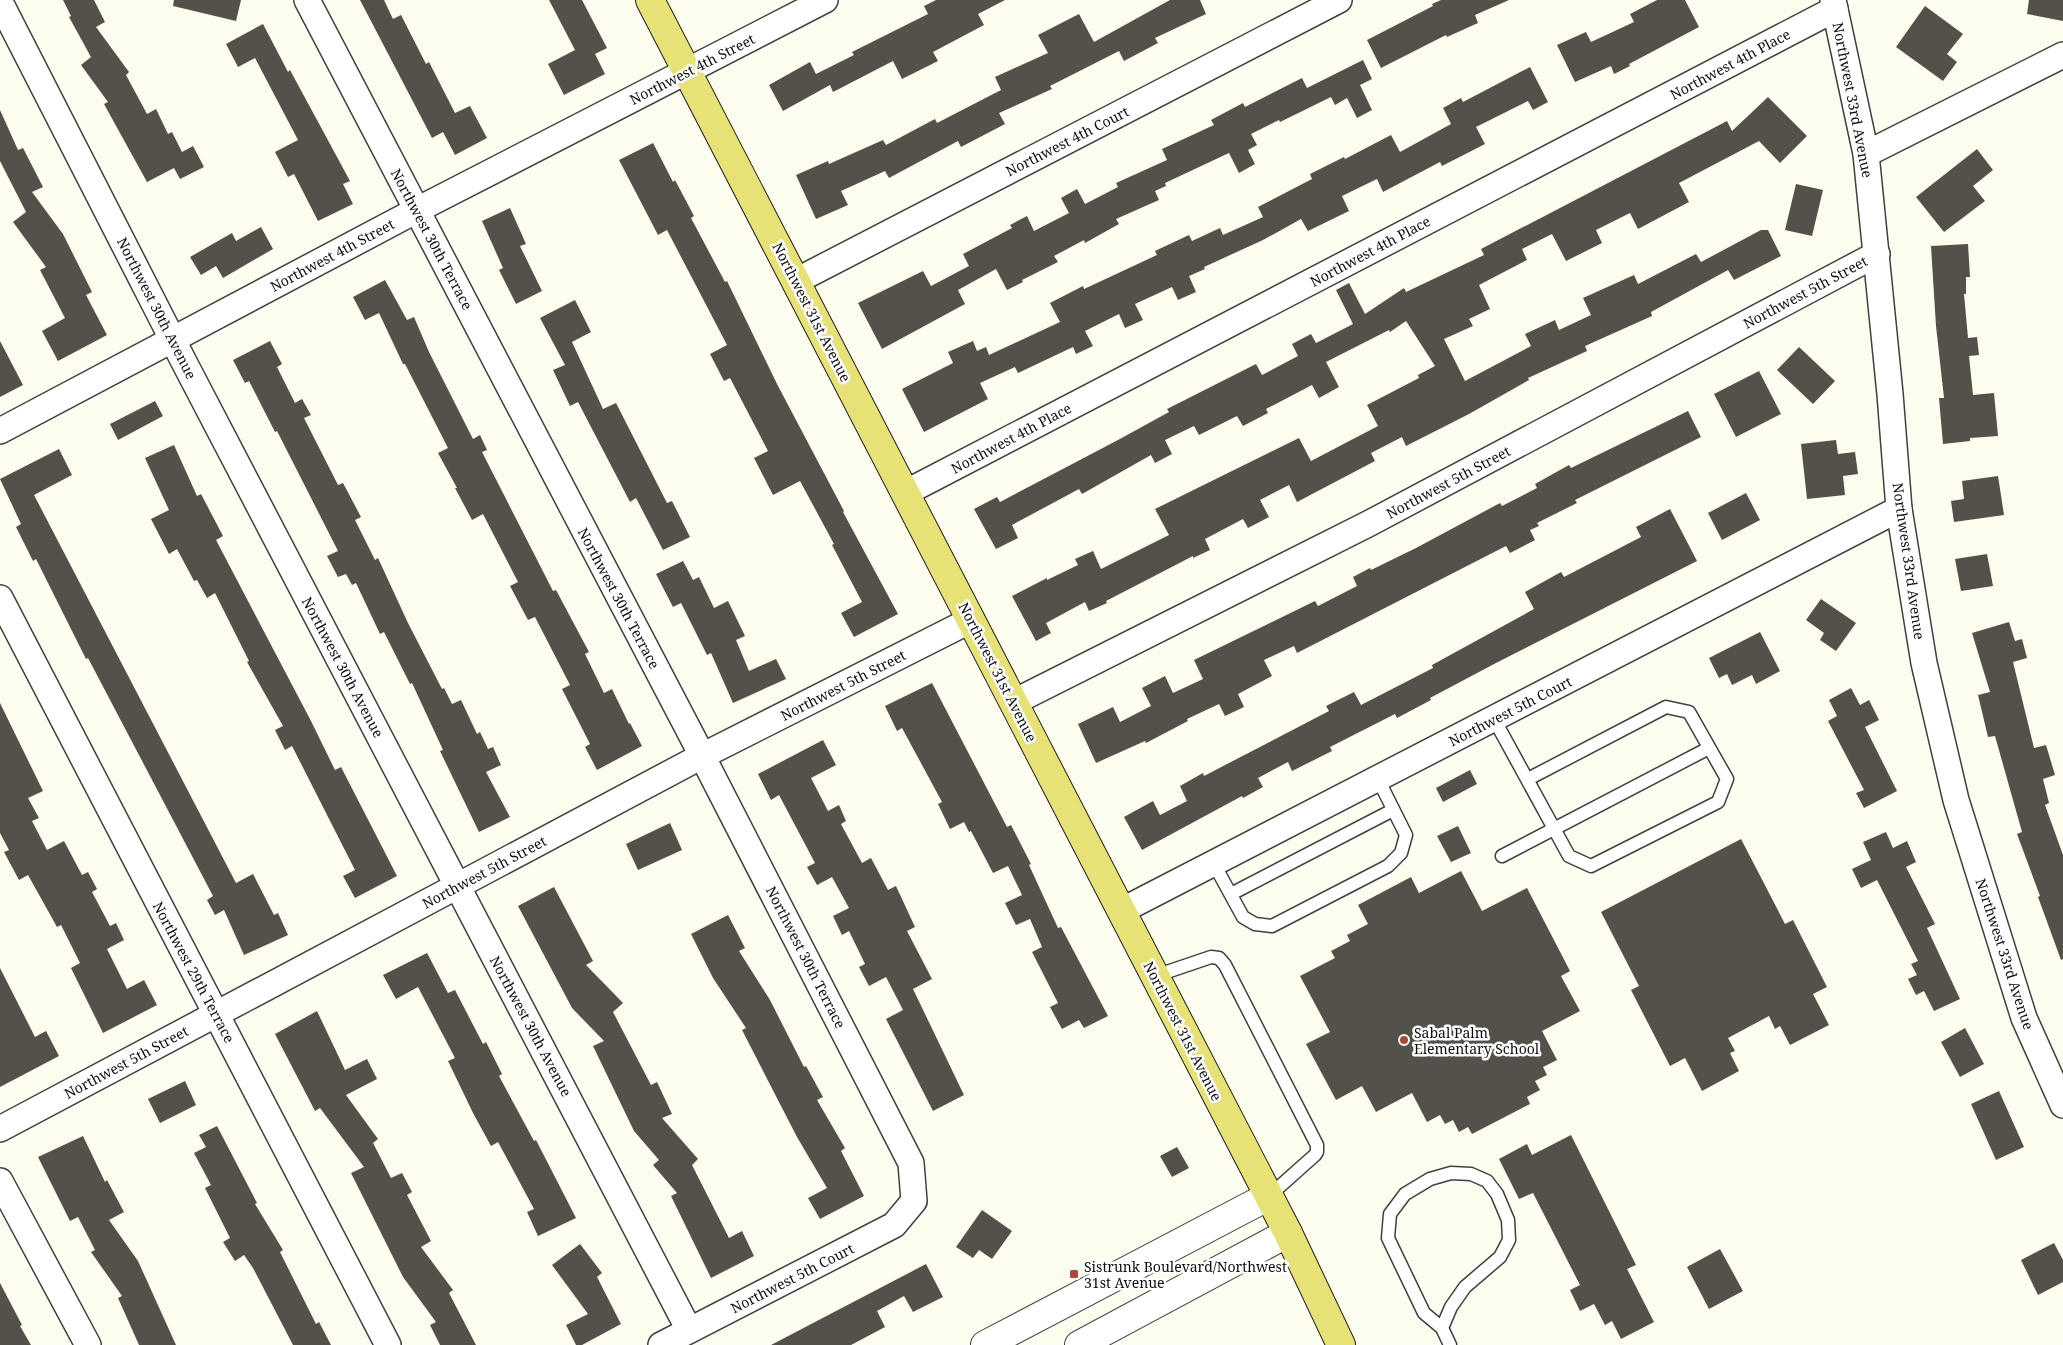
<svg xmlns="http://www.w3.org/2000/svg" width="2063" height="1345" font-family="'Noto Serif',serif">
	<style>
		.building { fill: #54504a }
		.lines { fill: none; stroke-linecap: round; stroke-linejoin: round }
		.service-casing { stroke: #404040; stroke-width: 15 }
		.minor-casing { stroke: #404040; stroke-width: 28 }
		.tertiary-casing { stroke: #404040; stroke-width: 30 }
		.primary-casing { stroke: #1e1e1e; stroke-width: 30 }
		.service { stroke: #fff; stroke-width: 12 }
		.minor { stroke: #fff; stroke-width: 25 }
		.tertiary { stroke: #fff; stroke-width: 28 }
		.primary { stroke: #e6e275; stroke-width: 28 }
		.poi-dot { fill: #aa4937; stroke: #fff; stroke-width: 2 }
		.labels { text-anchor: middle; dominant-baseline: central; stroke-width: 5; stroke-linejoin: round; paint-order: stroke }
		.street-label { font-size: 14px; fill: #0d0d0d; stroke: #fff }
		.poi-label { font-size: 14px; fill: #0d0d0d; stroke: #fff; text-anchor: start }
	</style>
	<rect width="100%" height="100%" fill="#fdfdef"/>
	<!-- building -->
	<g class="building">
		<polygon points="63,0 94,0 105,22 96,27 129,72 126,75 147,114 156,109 168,134 172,132 182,152 193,146 204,167 180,179 174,168 147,182 104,104 108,102 81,65 91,57 69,17 71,16"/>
		<polygon points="174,0 241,0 236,21 173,6"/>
		<polygon points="360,0 384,0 393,19 401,15 426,64 429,62 455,113 470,106 487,138 455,155 443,132 432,138"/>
		<polygon points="549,0 582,0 607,48 595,54 605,74 564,95 548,64 575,50"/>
		<polygon points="936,0 1005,0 978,14 984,25 933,52 938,61 902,79 893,61 833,92 830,85 783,111 769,85 810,62 816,74 854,55 852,52 928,14 924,6"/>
		<polygon points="1170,0 1200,0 1206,14 1155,38 1158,43 1124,61 1119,51 1050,86 1052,89 999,113 1005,124 961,147 958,141 889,178 885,171 841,191 848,205 816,219 796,175 828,161 829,164 883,140 886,145 935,119 937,123 1001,90 995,77 1048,53 1038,35 1079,14 1094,42"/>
		<polygon points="1441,0 1509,0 1475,15 1478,23 1447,37 1446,35 1381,68 1367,40 1433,6 1432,4"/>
		<polygon points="1657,0 1685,0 1699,27 1629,64 1630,66 1614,74 1611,66 1575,82 1557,45 1586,32 1591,42 1634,22 1630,14"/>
		<polygon points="2029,0 2063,0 2063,21 2027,14"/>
		<polygon points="1925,6 1963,34 1947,54 1957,62 1943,81 1896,47"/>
		<polygon points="263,24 288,72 290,70 350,181 343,184 353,204 318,221 294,174 288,177 275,152 298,140 255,58 238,67 226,44"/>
		<polygon points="1363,60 1372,79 1360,85 1372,110 1357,118 1347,98 1335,105 1331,97 1280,122 1279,120 1251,134 1257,145 1248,150 1255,164 1239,173 1229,153 1165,183 1166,186 1155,191 1159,200 1116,219 1119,224 1085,243 1084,240 1054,256 1058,262 1022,280 1023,282 1007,290 996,269 958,290 965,304 882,349 858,303 923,271 931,286 969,266 963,254 1012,228 1010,225 1027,216 1034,231 1069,213 1061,198 1077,189 1085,204 1118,187 1116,183 1167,160 1162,149 1214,125 1211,120 1243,103 1245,107 1302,78 1307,88"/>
		<polygon points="1530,67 1548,102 1533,110 1528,101 1476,127 1485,144 1442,166 1440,162 1383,192 1377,179 1342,196 1349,211 1308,231 1301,219 1263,240 1204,267 1205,269 1189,276 1196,292 1178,300 1172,287 1135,304 1143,320 1125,328 1119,314 1085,331 1093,346 1076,354 1073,347 1018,373 1015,367 980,383 988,399 924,432 902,389 953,363 948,352 973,341 977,351 986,347 989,355 1060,322 1050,303 1083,286 1084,289 1157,255 1155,251 1189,235 1192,241 1220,228 1223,235 1263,217 1258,207 1312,179 1310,174 1344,157 1345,159 1391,135 1400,152 1451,124 1443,108 1461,98 1463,102"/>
		<polygon points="1768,97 1807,136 1780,163 1759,141 1679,183 1689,202 1638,229 1630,213 1596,230 1602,243 1566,261 1552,234 1522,249 1527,260 1479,285 1490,309 1469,319 1473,326 1444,339 1465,381 1531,346 1525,334 1555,320 1559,330 1591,315 1583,298 1634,275 1638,284 1696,254 1701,262 1761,230 1768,230 1781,256 1734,280 1728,270 1651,312 1652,316 1585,346 1587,351 1528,378 1529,380 1469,414 1406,446 1402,437 1371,453 1375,461 1297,502 1289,485 1260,500 1269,517 1248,528 1243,519 1205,539 1210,550 1193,558 1193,556 1106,601 1107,603 1089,611 1085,602 1046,623 1051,633 1036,641 1012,596 1047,578 1047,580 1078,565 1075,559 1093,551 1101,569 1169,535 1155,509 1299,438 1311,461 1378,426 1367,405 1419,378 1418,375 1435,366 1406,321 1390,332 1389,330 1326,362 1339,387 1319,398 1312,385 1266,409 1268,413 1243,426 1237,416 1199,435 1194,426 1165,440 1172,454 1155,463 1151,455 1082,494 1079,489 1012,525 1018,538 996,549 974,509 997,497 1000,502 1118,440 1169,412 1167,409 1256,364 1262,375 1298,356 1292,344 1311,334 1316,343 1353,324 1336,290 1349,283 1365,314 1404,288 1406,292 1484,255 1481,249 1727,121 1732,131"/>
		<polygon points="0,110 18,150 23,148 43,187 32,192 63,234 92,292 86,295 107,335 58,361 42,331 65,318 40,270 46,267 13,222 26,212 0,161"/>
		<polygon points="653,143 673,182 675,180 694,216 691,218 725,282 727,281 777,384 844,511 843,512 898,614 854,637 841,613 862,602 832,545 834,544 800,481 773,495 754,458 768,451 730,378 724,381 710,354 727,345 667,230 658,235 619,160"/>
		<polygon points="1977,149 1993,170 1973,186 1985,201 1944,232 1916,197"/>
		<polygon points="1796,184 1823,190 1812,236 1785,230"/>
		<polygon points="510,208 526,244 520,246 542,291 516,304 499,270 503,268 482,221"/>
		<polygon points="261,227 273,249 223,278 216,266 201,275 190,257 232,233 236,241"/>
		<polygon points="1968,244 1970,277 1966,277 1966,294 1964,294 1968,338 1977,337 1979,355 1969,356 1973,395 1994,393 1998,436 1970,438 1970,441 1943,444 1939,398 1944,398 1936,326 1931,246"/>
		<polygon points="385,280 407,320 414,317 429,352 473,439 480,435 487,450 482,452 553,591 556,590 589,652 585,654 604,693 612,689 629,724 630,723 642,746 597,770 585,747 590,744 562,689 570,685 535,617 528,620 510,586 518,582 483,514 472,520 455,488 457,488 438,453 448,448 405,364 403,364 379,313 365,320 353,297"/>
		<polygon points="575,300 591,332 572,342 603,409 616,403 667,503 672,501 690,537 663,550 636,498 630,502 578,402 570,406 553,370 565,365 540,318"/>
		<polygon points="0,341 23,385 0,397"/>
		<polygon points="270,341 282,364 277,367 295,403 302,399 311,415 304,418 338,485 343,483 361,517 355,520 375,560 378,558 408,623 442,689 444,688 452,704 461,700 477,734 480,732 488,749 493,747 501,765 486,772 510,817 479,832 440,751 443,750 412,683 410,684 384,632 380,634 356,583 352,585 346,574 338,577 327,556 338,551 277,431 275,432 249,381 245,383 233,360"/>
		<polygon points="1799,347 1835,381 1813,404 1777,370"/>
		<polygon points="1759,371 1781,414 1736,437 1714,394"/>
		<polygon points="155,401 163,416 118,440 110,424"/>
		<polygon points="1688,411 1701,437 1575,500 1577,503 1537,523 1539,526 1530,530 1535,540 1510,553 1506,546 1297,653 1294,646 1264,660 1272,676 1238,694 1244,707 1225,716 1219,704 1187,719 1188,721 1146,743 1145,741 1096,763 1078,724 1113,707 1120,722 1151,706 1142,688 1165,676 1173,693 1203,679 1194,660 1315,601 1318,606 1357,586 1353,577 1370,568 1371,570 1416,548 1500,503 1502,506 1537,488 1535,484 1569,465 1571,468"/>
		<polygon points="1836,440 1838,454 1855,452 1858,474 1843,476 1845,495 1807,499 1801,444"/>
		<polygon points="174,445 197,496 201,494 223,536 216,540 311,721 335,770 341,767 397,876 355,898 343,876 355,870 292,746 285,750 275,730 283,726 247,662 249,661 215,593 207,598 197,580 194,581 177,549 169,554 151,519 169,510 145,458"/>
		<polygon points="59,449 72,475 34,495 236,883 253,874 274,915 278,913 288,935 244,955 224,910 215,915 207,900 213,896 88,658 86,659 36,559 33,561 16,527 21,524 0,479"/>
		<polygon points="1998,476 2004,515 1954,522 1951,501 1964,499 1962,481"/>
		<polygon points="1746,493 1760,520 1722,540 1708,513"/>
		<polygon points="1670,509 1697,561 1496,663 1430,698 1431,700 1397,718 1395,714 1330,747 1332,751 1292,771 1288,762 1258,778 1263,787 1243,798 1242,796 1142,850 1124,817 1153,801 1160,815 1187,801 1180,786 1203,773 1204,776 1329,711 1326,706 1354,692 1361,705 1433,668 1432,665 1534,609 1525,592 1561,572 1564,577 1641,537 1636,527"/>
		<polygon points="1987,554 1993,586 1961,591 1955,559"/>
		<polygon points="683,561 693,580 699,577 714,608 728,601 745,636 736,640 749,671 776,659 786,679 733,703 711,653 707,655 681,603 673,607 656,574"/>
		<polygon points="1821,599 1856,623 1836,651 1820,640 1824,633 1806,620"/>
		<polygon points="2009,622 2015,641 2022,639 2027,658 2013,662 2034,748 2046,745 2055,775 2043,779 2049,803 2045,805 2063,855 2063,959 2061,960 2038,897 2040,896 2017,834 2022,832 1995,736 1988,737 1978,695 1990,692 1972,633"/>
		<polygon points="1760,632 1780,671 1756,684 1752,675 1732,685 1727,674 1719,678 1709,658"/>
		<polygon points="932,683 1007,827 1011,825 1031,864 1029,865 1058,928 1061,927 1108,1016 1084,1028 1079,1020 1062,1029 1050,1007 1058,1003 1032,952 1042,947 1030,919 1016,925 1005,903 1022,895 1008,866 993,873 971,831 969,832 964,822 950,829 938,804 942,802 902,728 897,731 885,706"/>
		<polygon points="1851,688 1860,705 1869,700 1879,720 1865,727 1897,791 1864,808 1856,793 1864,790 1828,721 1837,716 1829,700"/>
		<polygon points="0,703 43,791 28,798 39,818 32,821 47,850 64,841 82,875 88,872 97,889 92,892 110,926 116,923 124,940 107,949 127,989 144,980 157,1005 103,1033 71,968 80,963 61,925 57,927 28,875 19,880 4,852 9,850 0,833"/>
		<polygon points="823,740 836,765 811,778 828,811 839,805 846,821 841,824 862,863 871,858 888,890 896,886 915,927 907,931 932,979 913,989 964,1095 933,1111 886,1019 903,1010 886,977 869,986 859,967 865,964 849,931 842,935 833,916 849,908 832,877 817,885 807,867 815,863 779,795 771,800 758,774"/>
		<polygon points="1470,770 1477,784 1443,802 1436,788"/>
		<polygon points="670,823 682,850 638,870 626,844"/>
		<polygon points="1458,826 1471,853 1451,862 1437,836"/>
		<polygon points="1886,832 1893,848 1907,841 1916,862 1906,867 1935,924 1927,928 1960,999 1934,1011 1924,991 1916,995 1908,979 1917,975 1911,964 1918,961 1877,880 1861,888 1852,869 1871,860 1863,842"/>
		<polygon points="1741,839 1785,924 1793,920 1827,987 1813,994 1829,1025 1790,1045 1780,1026 1775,1029 1769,1016 1728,1038 1735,1051 1730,1053 1739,1071 1702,1091 1685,1058 1670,1066 1631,990 1639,986 1601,912"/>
		<polygon points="1461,871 1482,911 1527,888 1570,971 1561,976 1580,1011 1542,1031 1557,1060 1543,1067 1547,1075 1535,1081 1540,1090 1527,1097 1530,1104 1472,1134 1468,1127 1459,1132 1453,1120 1445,1124 1440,1115 1427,1122 1412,1093 1376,1112 1362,1086 1336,1100 1306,1044 1330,1032 1300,976 1335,958 1331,951 1350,941 1347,935 1368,924 1358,905 1411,877 1419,893"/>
		<polygon points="554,887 593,961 586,965 623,1003 613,1012 651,1085 657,1082 672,1114 662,1118 698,1159 692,1165 729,1238 742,1231 754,1256 711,1278 671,1196 677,1193 653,1165 659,1160 634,1131 593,1046 604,1041 572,1008 518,906"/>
		<polygon points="728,915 745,948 739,951 770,1000 804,1067 806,1066 823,1097 817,1100 845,1148 841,1151 864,1196 820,1219 808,1198 827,1188 797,1137 742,1030 746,1028 713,978 691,934"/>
		<polygon points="427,953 448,993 455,990 483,1044 486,1042 502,1074 499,1076 534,1141 536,1140 576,1218 538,1236 527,1212 534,1209 498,1142 491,1146 473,1113 448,1061 455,1058 418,987 396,999 383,975"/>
		<polygon points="0,968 35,1037 46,1031 59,1056 0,1087"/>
		<polygon points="317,1011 345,1070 367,1059 377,1079 346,1095 378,1139 373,1143 391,1178 402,1173 412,1192 407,1195 431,1241 421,1247 453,1290 449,1293 476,1345 440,1345 430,1325 436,1322 403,1277 351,1173 364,1167 320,1108 315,1111 275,1034"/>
		<polygon points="1965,1028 1984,1064 1960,1077 1941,1042"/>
		<polygon points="185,1081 196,1105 160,1123 148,1099"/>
		<polygon points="1999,1091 2024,1147 1996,1160 1971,1104"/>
		<polygon points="217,1126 257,1203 255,1204 283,1250 280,1252 316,1324 319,1322 331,1345 293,1345 253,1268 244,1255 235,1261 223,1242 230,1238 205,1188 211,1185 194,1153 206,1147 199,1135"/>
		<polygon points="1571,1135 1636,1265 1627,1269 1654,1322 1621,1339 1612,1321 1605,1325 1594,1304 1580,1311 1570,1290 1580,1285 1533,1193 1519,1199 1499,1159 1527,1144 1532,1155"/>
		<polygon points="83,1136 105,1182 107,1180 124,1212 109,1220 138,1261 176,1345 139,1345 118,1298 122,1296 91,1252 95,1250 78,1217 70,1221 38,1157"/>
		<polygon points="1177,1147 1189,1168 1172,1177 1160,1156"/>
		<polygon points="982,1210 1012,1231 992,1259 979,1250 973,1258 956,1247"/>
		<polygon points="2054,1243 2063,1260 2063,1282 2038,1295 2021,1260"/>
		<polygon points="580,1244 602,1273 597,1277 621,1324 582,1345 576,1345 566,1325 588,1314 552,1265"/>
		<polygon points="1720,1249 1743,1291 1709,1309 1687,1267"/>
		<polygon points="926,1264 943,1297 913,1312 904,1296 877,1311 885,1327 851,1345 771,1345"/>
		<polygon points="0,1283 22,1325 20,1326 31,1345 0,1345"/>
	</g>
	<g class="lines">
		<defs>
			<g id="service">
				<polyline points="1494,719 1569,856 1591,866 1718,802 1727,779 1689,712 1666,707 1528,779"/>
				<polyline points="1502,856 1709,748"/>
				<polyline points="1214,864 1243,917 1255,924 1272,926 1388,866 1401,853 1406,835 1378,779"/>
				<polyline points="1231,894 1393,810"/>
				<polyline points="1155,976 1211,957 1219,958 1225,965 1317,1145 1317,1152 1315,1155 1269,1196"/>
				<polyline points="1442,1328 1451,1307 1465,1287 1500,1257 1509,1240 1508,1220 1497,1194 1487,1181 1471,1174 1451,1173 1430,1179 1405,1194 1390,1214 1388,1238 1424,1313 1442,1328 1450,1345"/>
			</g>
			<g id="minor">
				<polyline points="307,0 695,742 911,1163 914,1201 894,1225 661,1345"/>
				<polyline points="1833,0 1866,154 1890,394 1899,509 1924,663 1956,800 2024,1018 2063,1105"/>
				<polyline points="0,2 184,362 689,1330"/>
				<polyline points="1866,154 2063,55"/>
				<polyline points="796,281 1339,0"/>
				<polyline points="0,431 417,210 825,0"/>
				<polyline points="905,493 1835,9"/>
				<polyline points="0,598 388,1345"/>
				<polyline points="1014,702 1368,524 1877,254"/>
				<polyline points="1121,911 1899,509"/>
				<polyline points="0,1129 702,756 971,620"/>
				<polyline points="0,1181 88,1345"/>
			</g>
			<g id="tertiary">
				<polyline points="985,1345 1269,1196"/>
				<polyline points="1079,1345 1288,1233"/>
			</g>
			<polyline id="primary" points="650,0 1288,1233 1341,1345"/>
		</defs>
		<!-- service casing -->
		<use href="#service" class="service-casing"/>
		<!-- minor casing -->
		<use href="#minor" class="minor-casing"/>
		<!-- tertiary casing -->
		<use href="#tertiary" class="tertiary-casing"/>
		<!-- primary casing -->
		<use href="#primary" class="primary-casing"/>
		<!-- service -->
		<use href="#service" class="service"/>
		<!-- minor -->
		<use href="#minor" class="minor"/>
		<!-- tertiary -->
		<use href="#tertiary" class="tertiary"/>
		<!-- primary -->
		<use href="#primary" class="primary"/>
	</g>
	<!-- markers -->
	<g class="poi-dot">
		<circle cx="1404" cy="1040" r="5"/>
		<rect x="1069" y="1269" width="10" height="10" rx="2.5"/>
	</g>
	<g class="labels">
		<!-- street labels -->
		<g class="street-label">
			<text transform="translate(1730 64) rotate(-28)">Northwest 4th Place</text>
			<text transform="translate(692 69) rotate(-27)">Northwest 4th Street</text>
			<text transform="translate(1853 100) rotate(79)">Northwest 33rd Avenue</text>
			<text transform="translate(1067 141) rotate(-27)">Northwest 4th Court</text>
			<text transform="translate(432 239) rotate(62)">Northwest 30th Terrace</text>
			<text transform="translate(1370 251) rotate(-28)">Northwest 4th Place</text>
			<text transform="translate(332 255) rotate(-28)">Northwest 4th Street</text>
			<text transform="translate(1805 292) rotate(-28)">Northwest 5th Street</text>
			<text transform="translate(157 308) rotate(63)">Northwest 30th Avenue</text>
			<text transform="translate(812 312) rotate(63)">Northwest 31st Avenue</text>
			<text transform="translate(1011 438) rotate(-28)">Northwest 4th Place</text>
			<text transform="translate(1448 482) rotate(-28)">Northwest 5th Street</text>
			<text transform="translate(1909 561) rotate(82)">Northwest 33rd Avenue</text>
			<text transform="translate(619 598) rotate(62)">Northwest 30th Terrace</text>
			<text transform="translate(343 667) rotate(62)">Northwest 30th Avenue</text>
			<text transform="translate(998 672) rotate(63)">Northwest 31st Avenue</text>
			<text transform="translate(843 685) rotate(-27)">Northwest 5th Street</text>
			<text transform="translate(1510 711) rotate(-27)">Northwest 5th Court</text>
			<text transform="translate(484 872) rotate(-28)">Northwest 5th Street</text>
			<text transform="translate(2005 954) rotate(72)">Northwest 33rd Avenue</text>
			<text transform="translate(806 957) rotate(63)">Northwest 30th Terrace</text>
			<text transform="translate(194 972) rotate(62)">Northwest 29th Terrace</text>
			<text transform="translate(531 1026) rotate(62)">Northwest 30th Avenue</text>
			<text transform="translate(1183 1031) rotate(63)">Northwest 31st Avenue</text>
			<text transform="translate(126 1062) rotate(-28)">Northwest 5th Street</text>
			<text transform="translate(792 1278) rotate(-27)">Northwest 5th Court</text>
		</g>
		<!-- poi labels -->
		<g class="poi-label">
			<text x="1414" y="1032">Sabal Palm<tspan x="1414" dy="16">Elementary School</tspan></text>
			<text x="1084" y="1266">Sistrunk Boulevard/Northwest<tspan x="1084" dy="16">31st Avenue</tspan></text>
		</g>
	</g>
</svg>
